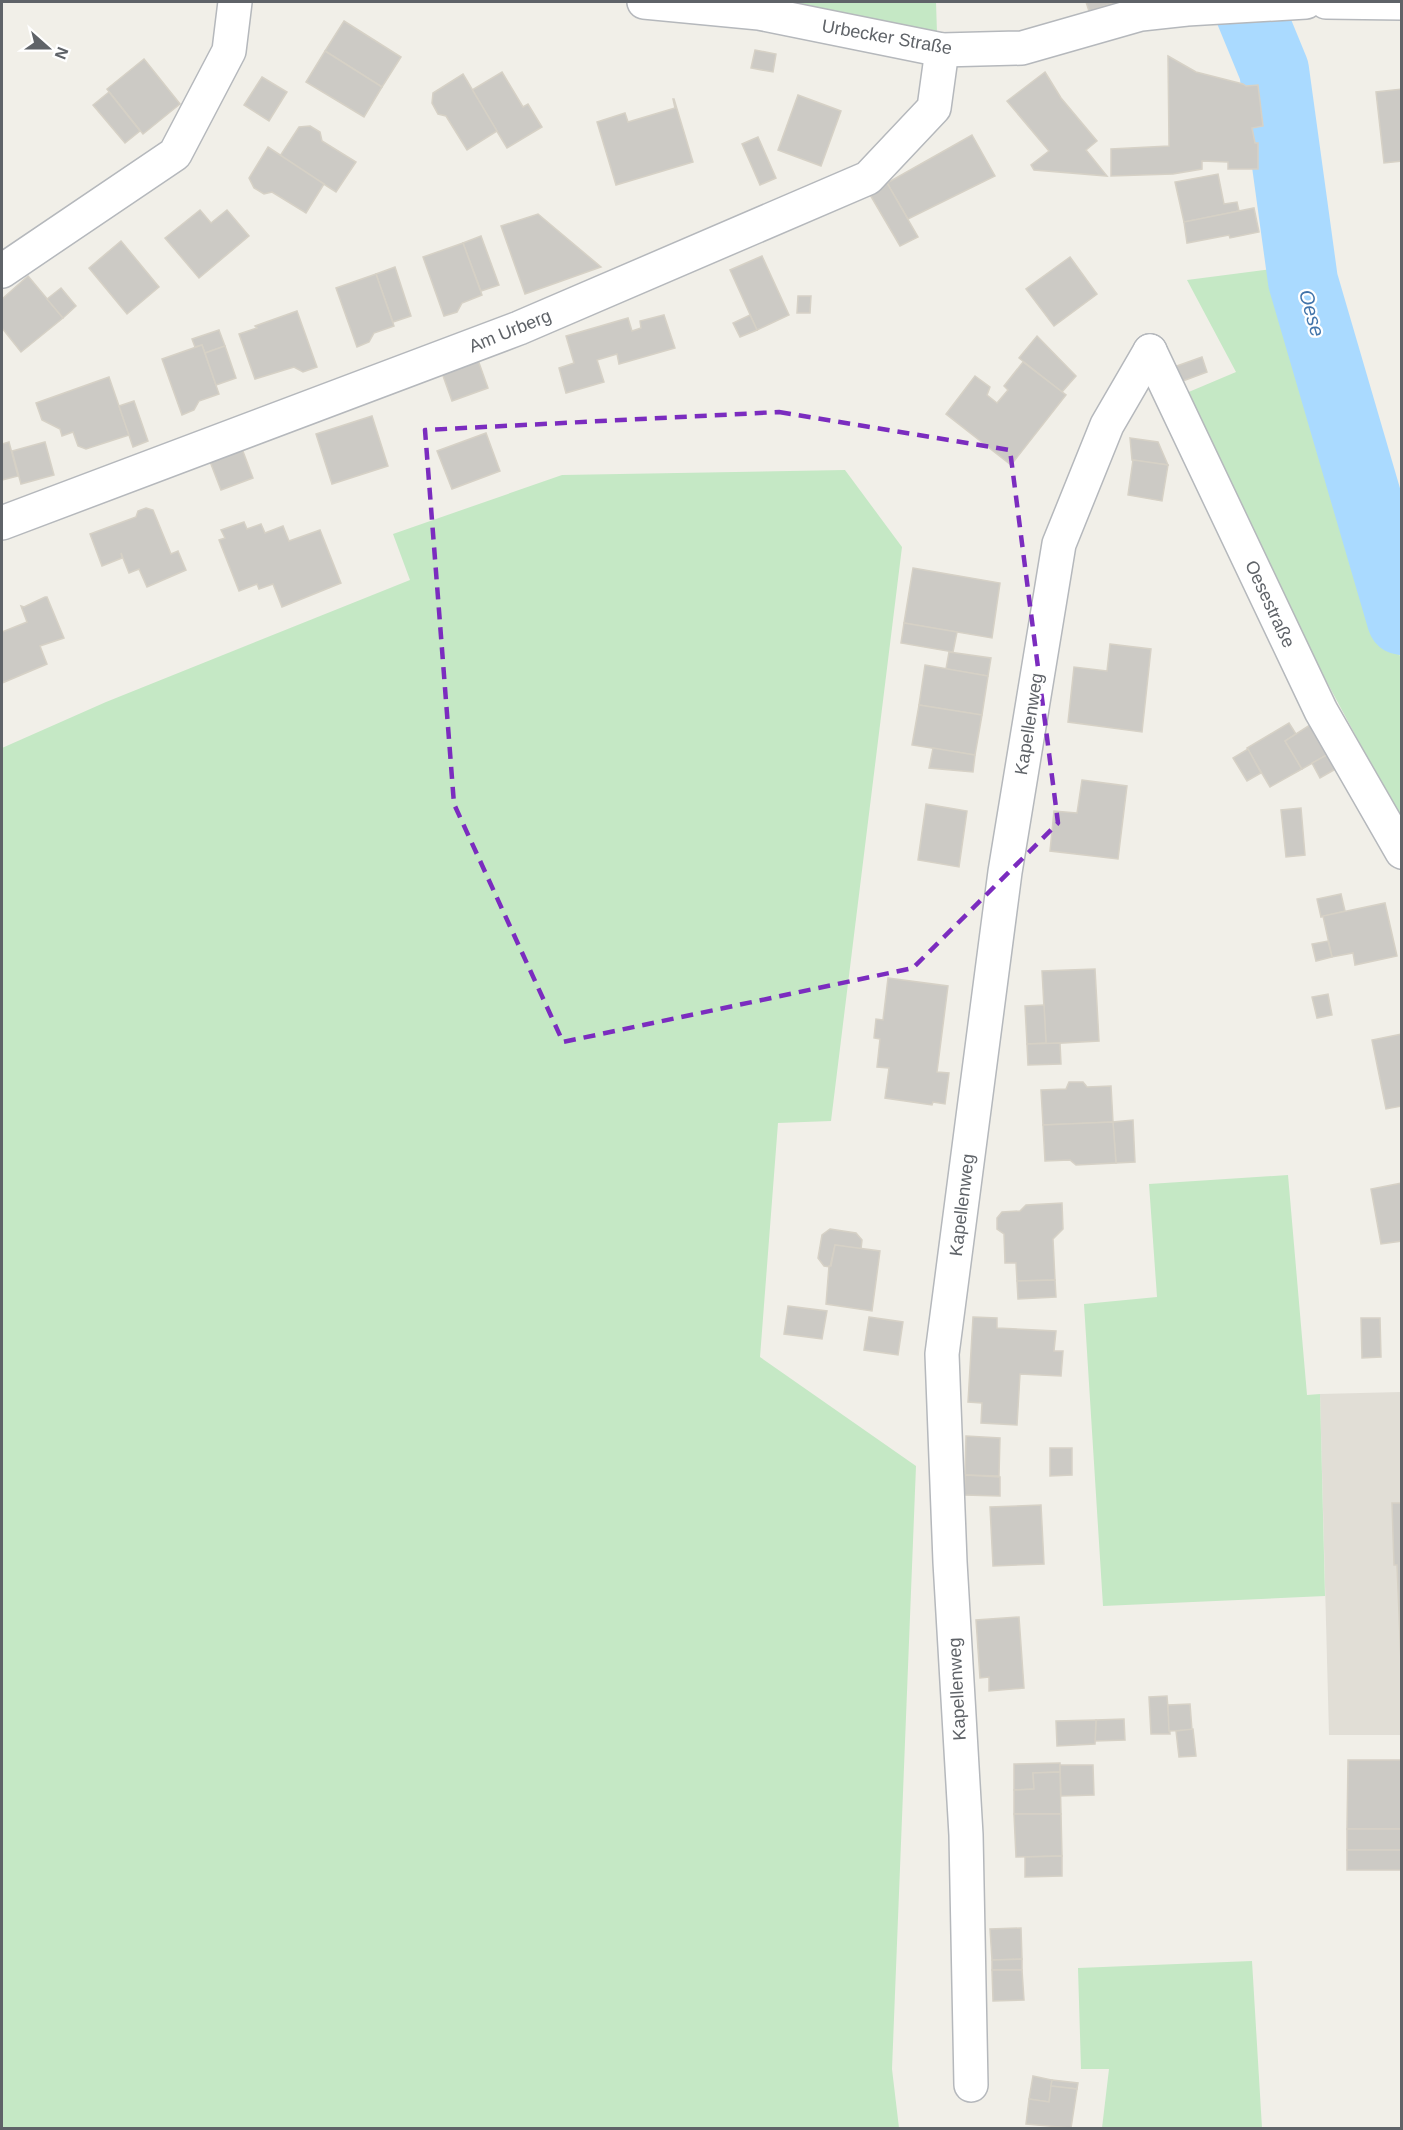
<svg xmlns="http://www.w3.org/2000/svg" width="1403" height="2130" font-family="Helvetica,sans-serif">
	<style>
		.education { fill: #e1ded6 }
		.green { fill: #c5e8c5 }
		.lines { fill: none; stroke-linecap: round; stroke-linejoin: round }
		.river { stroke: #aadaff; stroke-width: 70 }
		.building { fill: #cccac5; stroke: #d6d1c6; stroke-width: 1.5 }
		.minor-casing { stroke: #b5b8bc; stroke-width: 36 }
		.minor { stroke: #fff; stroke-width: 33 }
		.marked { fill: none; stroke: #7b2cbf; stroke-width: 4.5; stroke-dasharray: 12 8; stroke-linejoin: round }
		.labels { text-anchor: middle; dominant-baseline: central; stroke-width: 4.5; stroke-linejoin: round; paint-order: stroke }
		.street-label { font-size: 18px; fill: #5f6368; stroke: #fff }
		.water-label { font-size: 20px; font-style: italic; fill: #4174aa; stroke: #fff }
	</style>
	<rect width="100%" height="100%" fill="#f1efe8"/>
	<!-- education -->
	<polygon class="education" points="1401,1392 1401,1735 1329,1735 1320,1394"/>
	<!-- green -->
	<g class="green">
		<polygon points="777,2 936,2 937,34"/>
		<polygon points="1287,267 1401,660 1401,820 1293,619 1184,394 1236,372 1187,280"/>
		<polygon points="845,470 902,547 831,1121 778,1123 760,1357 916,1466 892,2069 899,2128 2,2128 2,748 106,702 410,580 393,534 562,475"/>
		<polygon points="1288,1175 1307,1395 1320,1394 1325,1596 1103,1606 1084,1304 1157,1297 1149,1184"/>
		<polygon points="1252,1961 1262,2128 1102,2128 1109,2069 1081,2069 1078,1968"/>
	</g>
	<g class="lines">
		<!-- river -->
		<polyline class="river" points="1246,2 1274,70 1303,281 1402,620"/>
	</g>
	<!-- building -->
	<g class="building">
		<polygon points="1086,2 1117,2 1089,11"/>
		<polygon points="344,21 401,57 382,87 325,51"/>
		<polygon points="755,50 776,54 773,72 751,68"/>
		<polygon points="325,51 382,87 364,117 306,82"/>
		<polygon points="1168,56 1196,72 1243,84 1246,86 1258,85 1263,126 1252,128 1255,143 1258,143 1258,169 1228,169 1228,162 1202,161 1202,169 1173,174 1111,176 1111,149 1169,146"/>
		<polygon points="144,59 180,104 143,134 107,89"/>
		<polygon points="502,72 523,107 528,104 542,127 507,148 472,90"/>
		<polygon points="1045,72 1061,98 1097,141 1086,150 1107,176 1034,170 1031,165 1049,151 1007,101"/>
		<polygon points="463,74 497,131 467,150 446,116 438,114 432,103 433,93"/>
		<polygon points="262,77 287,92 269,121 244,105"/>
		<polygon points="1402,89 1402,161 1384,163 1376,92"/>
		<polygon points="109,92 140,131 125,143 93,105"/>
		<polygon points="798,95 841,111 821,166 778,150"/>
		<polygon points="673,99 674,99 693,162 616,185 597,122 625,113 628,122 675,108"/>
		<polygon points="310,126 320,132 322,141 356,162 336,192 280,156 299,127"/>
		<polygon points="972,135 995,176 908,219 887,183"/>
		<polygon points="758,137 776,178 760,185 742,144"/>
		<polygon points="268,147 324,184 306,213 272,192 264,194 254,188 249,178"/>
		<polygon points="1218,174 1224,204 1237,202 1239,211 1184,222 1175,182"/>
		<polygon points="887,183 918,237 900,246 869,193"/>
		<polygon points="1254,208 1259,232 1230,238 1229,235 1187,243 1184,222"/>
		<polygon points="200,210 211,223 227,210 249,236 199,278 165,238"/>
		<polygon points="538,214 601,267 525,294 501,226"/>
		<polygon points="481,236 499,285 481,291 463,243"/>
		<polygon points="121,241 159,287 127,314 89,268"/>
		<polygon points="463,243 482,295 462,303 457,312 444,316 423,257"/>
		<polygon points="762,256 789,315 757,330 730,270"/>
		<polygon points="1070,257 1097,294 1054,326 1026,289"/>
		<polygon points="395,267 411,316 393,322 376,274"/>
		<polygon points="376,274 394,326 374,333 369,342 357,347 336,288"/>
		<polygon points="28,276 63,318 21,352 2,328 2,299"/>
		<polygon points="61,288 76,306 63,318 47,299"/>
		<polygon points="798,296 811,296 810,313 797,313"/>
		<polygon points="297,311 317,367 303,372 294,367 255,379 239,334 257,328 255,326"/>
		<polygon points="664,315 675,348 619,364 617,354 597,360 604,382 566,393 559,368 574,363 566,336 628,318 632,331 641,328 640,321"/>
		<polygon points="750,315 757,330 740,337 733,323"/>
		<polygon points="219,330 225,346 205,353 202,345 195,347 192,339"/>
		<polygon points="1037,336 1076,376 1062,392 1019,358"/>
		<polygon points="202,345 219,394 199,401 194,410 182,415 162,359"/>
		<polygon points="225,346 236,378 216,385 205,353"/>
		<polygon points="1202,357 1207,372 1180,382 1174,367"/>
		<polygon points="478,360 488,388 452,401 442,373"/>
		<polygon points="1023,362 1066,395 1011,465 946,414 975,376 990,387 987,395 997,403 1008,390 1004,386"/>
		<polygon points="109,377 129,435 86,449 78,446 73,432 62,436 60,429 42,420 36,403"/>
		<polygon points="134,401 148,441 133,447 119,406"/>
		<polygon points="372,416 388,466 332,484 316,434"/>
		<polygon points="486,433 500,471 452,489 437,451"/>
		<polygon points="1130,438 1158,442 1168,465 1132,460"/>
		<polygon points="9,442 18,476 2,480 2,444"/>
		<polygon points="45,442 54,475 21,484 12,451"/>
		<polygon points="241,446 253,478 221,490 209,459"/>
		<polygon points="1133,460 1168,465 1162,501 1128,495"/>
		<polygon points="146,508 153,510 171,554 178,551 186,570 147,587 139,569 129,573 121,553 122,558 102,566 90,534 136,517 138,511"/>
		<polygon points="244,522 247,529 261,524 265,533 283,526 289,541 320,530 341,583 282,607 273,584 259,589 257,584 239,591 219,540 225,538 221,530"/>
		<polygon points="913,568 1000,583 992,638 904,623"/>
		<polygon points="45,597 47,597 64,638 40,646 47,664 2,683 2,632 27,622 21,606 24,607"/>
		<polygon points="904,623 957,632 953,652 901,643"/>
		<polygon points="1110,644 1151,649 1142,732 1068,722 1074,667 1107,671"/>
		<polygon points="949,652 991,658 988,676 946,669"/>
		<polygon points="925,665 988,676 982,715 919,705"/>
		<polygon points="919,705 982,715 975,755 912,745"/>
		<polygon points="1289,723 1296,734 1285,741 1302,769 1270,787 1247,748"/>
		<polygon points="1313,723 1332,752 1302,769 1285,741"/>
		<polygon points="933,748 975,755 973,772 929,768"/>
		<polygon points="1248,749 1261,773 1247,781 1233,758"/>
		<polygon points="1332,752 1341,766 1320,778 1312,763"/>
		<polygon points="1082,780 1127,786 1118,859 1050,851 1054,811 1077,813"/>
		<polygon points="926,804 967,811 959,867 918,860"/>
		<polygon points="1301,808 1305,855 1286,857 1281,810"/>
		<polygon points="1341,894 1345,911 1321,917 1317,899"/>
		<polygon points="1385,903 1397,956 1355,965 1353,953 1332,957 1323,916"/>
		<polygon points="1328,941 1332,957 1316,961 1312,944"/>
		<polygon points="1095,969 1099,1041 1046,1044 1042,971"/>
		<polygon points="888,978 948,986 937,1072 949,1073 945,1104 933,1102 932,1105 885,1098 889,1068 877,1067 880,1039 874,1038 876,1019 883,1020"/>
		<polygon points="1328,994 1332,1015 1317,1018 1312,997"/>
		<polygon points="1044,1005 1046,1043 1027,1044 1025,1006"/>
		<polygon points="1402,1034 1402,1106 1386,1109 1372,1040"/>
		<polygon points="1060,1043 1061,1064 1028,1065 1027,1044"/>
		<polygon points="1069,1082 1083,1082 1087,1087 1111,1086 1113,1122 1043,1125 1041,1090 1066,1089"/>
		<polygon points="1133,1120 1135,1162 1116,1163 1113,1122"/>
		<polygon points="1113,1122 1116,1163 1076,1165 1070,1160 1045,1161 1043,1125"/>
		<polygon points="1402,1183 1402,1241 1381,1244 1371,1189"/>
		<polygon points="1062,1203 1063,1229 1053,1239 1055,1280 1017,1281 1016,1263 1005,1263 1004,1234 997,1229 997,1218 1002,1212 1020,1211 1026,1205"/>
		<polygon points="830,1229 856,1233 862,1240 861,1249 835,1245 830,1267 824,1266 818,1258 822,1235"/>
		<polygon points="835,1245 880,1251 872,1311 826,1304 829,1266 831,1266"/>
		<polygon points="1055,1280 1056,1297 1018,1299 1017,1281"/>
		<polygon points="788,1306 827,1311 822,1339 784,1334"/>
		<polygon points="869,1317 903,1322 898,1355 864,1350"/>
		<polygon points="973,1317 997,1318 997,1328 1056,1331 1054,1351 1063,1351 1061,1376 1020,1374 1017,1425 981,1423 982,1403 968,1402"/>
		<polygon points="1361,1318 1380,1318 1381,1357 1362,1358"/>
		<polygon points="966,1436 1000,1438 999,1476 965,1475"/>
		<polygon points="1050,1448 1072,1448 1072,1475 1050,1476"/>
		<polygon points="965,1475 1000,1477 1000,1496 964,1495"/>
		<polygon points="1392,1503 1402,1503 1402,1687 1397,1565 1394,1565"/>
		<polygon points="1041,1505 1044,1564 993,1566 990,1507"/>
		<polygon points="1019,1617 1024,1688 989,1691 989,1677 980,1678 976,1620"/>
		<polygon points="1167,1696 1170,1734 1151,1734 1149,1697"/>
		<polygon points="1190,1704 1192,1730 1169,1731 1168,1705"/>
		<polygon points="1124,1719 1125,1740 1095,1741 1096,1720"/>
		<polygon points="1096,1720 1095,1744 1057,1746 1056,1721"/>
		<polygon points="1193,1729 1196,1756 1179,1757 1176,1731"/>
		<polygon points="1348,1760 1402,1760 1402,1829 1347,1829"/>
		<polygon points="1060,1763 1060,1772 1033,1773 1034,1789 1014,1790 1014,1764"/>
		<polygon points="1060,1765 1093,1765 1094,1795 1061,1796"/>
		<polygon points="1060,1772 1061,1814 1014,1814 1014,1790 1034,1789 1033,1773"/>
		<polygon points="1014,1814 1061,1814 1062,1856 1016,1857"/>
		<rect x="1347" y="1829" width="55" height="21"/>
		<rect x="1347" y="1850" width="55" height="20"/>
		<polygon points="1062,1856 1062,1876 1025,1877 1025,1857"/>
		<polygon points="1021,1928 1022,1959 992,1960 990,1929"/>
		<polygon points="1022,1959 1022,1970 992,1970 992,1960"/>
		<polygon points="992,1970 1022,1970 1024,2000 993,2001"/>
		<polygon points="1033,2076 1052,2080 1049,2102 1029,2099"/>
		<polygon points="1052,2080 1078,2083 1077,2089 1051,2086"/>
		<polygon points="1051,2086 1077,2089 1071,2128 1026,2124 1029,2099 1049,2102"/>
	</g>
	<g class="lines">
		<defs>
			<g id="minor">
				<polyline points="644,2 759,13 942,50 1022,48 1141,14 1187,9 1306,2"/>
				<polyline points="1326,2 1402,3"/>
				<polyline points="2,271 175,154 229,51 235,2"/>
				<polyline points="1150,351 1321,711 1402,852"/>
				<polyline points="2,523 519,328 868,178 934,108 942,50"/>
				<polyline points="971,2085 966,1835 950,1562 942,1354 1005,872 1059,544 1107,425 1150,351"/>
			</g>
		</defs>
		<!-- minor casing -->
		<use href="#minor" class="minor-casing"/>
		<!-- minor -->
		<use href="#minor" class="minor"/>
	</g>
	<!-- marked area -->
	<path class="marked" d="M779,412l231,38 48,373 -145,145 -350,74 -109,-238 -29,-374z"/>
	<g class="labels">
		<!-- street labels -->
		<g class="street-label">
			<text transform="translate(887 37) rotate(10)">Urbecker Straße</text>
			<text transform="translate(510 331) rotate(-22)">Am Urberg</text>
			<text transform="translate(1270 604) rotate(65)">Oesestraße</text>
			<text transform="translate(1029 724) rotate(-81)">Kapellenweg</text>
			<text transform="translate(962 1205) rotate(-83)">Kapellenweg</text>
			<text transform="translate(957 1689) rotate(-93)">Kapellenweg</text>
		</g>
		<!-- water labels -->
		<g class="water-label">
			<text transform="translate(1312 313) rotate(74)">Oese</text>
		</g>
	</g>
	<!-- border -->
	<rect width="1403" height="2130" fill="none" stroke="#5f6368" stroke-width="6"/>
	<!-- north arrow -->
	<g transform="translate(48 48) rotate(111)" stroke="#ffffff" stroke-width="4.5" paint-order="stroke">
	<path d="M0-4.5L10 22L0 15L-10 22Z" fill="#5f6368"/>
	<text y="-9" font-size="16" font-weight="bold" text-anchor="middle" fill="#5f6368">N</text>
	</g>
</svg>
